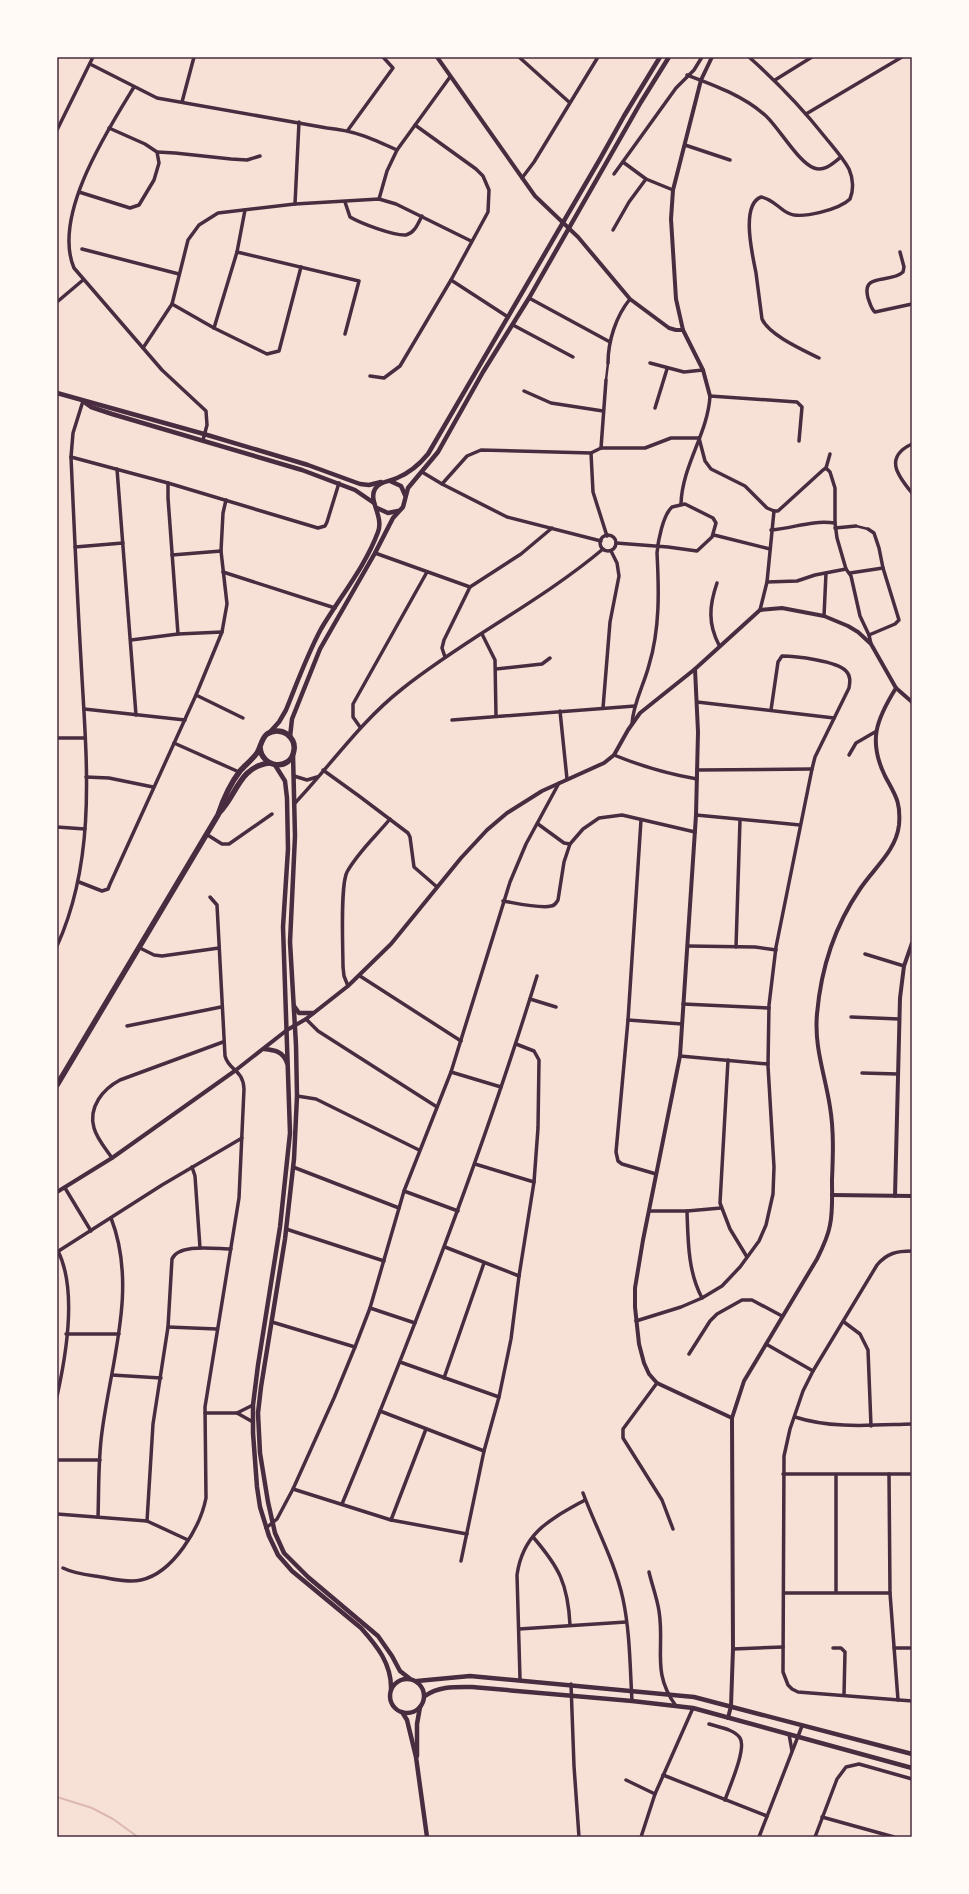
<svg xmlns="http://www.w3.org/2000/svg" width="969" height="1894" font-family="'Sofia Sans Condensed',sans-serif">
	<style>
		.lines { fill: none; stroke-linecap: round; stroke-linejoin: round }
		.stream { stroke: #dcb8b0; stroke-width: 2 }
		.pedestrian { stroke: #4a2c40; stroke-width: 2.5 }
		.minor { stroke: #4a2c40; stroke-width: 3.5 }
		.tertiary { stroke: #4a2c40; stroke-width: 4 }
		.secondary { stroke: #4a2c40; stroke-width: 4.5 }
		.primary { stroke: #4a2c40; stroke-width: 5.5 }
		.neatline { fill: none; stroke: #4a2c40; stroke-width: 1.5 }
	</style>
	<rect width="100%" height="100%" fill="#f7e1d7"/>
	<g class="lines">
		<!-- stream -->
		<polyline class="stream" points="57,1797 92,1808 113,1819 138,1837"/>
		<!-- pedestrian -->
		<g class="pedestrian">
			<polyline points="606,380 608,363"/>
			<polyline points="856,526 868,529"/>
		</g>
		<!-- minor -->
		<g class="minor">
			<polyline points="519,57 569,102"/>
			<path d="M749,57c28,25 53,51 76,80 8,10 18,21 24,32 4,9 5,21 1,30 -10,10 -49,21 -62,14 -10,-5 -15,-14 -27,-16 -21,8 -8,60 -5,76 2,15 4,31 6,46 7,16 41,31 57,39"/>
			<path d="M90,64l67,34 170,30c29,3 44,10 70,22"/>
			<path d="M687,75c27,10 57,21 79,41 13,12 33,47 48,52 11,4 19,-5 27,-11"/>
			<polyline points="775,80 812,57"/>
			<path d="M134,87c-27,44 -82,129 -60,181l88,102 44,41 1,14 -4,15"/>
			<polyline points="182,102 194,57"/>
			<polyline points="806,114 902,57"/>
			<polyline points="57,130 93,57"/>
			<polyline points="348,130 393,68 383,57"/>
			<polyline points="685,145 730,160"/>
			<polyline points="157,152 175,153 231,159 247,160 260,156"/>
			<polyline points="623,162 646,179 673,190"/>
			<polyline points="614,174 676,88 694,70 702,57"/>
			<polyline points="522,178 534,162 598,57"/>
			<polyline points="79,192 130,208 139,205 154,180 159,163 157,152 145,144 109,128"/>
			<polyline points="379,199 387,171 397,150 450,77"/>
			<path d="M345,202l5,15c10,6 44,19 56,18 9,-2 12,-12 16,-19"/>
			<polyline points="295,204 299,122"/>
			<polyline points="613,230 629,202 646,179"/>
			<polyline points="82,249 179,274"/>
			<polyline points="237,252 359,281 345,334"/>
			<path d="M900,252l4,15 -1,5c-13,12 -42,0 -35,26 2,5 3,11 7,14l37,-8"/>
			<polyline points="451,280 508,317"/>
			<polyline points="529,298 610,342"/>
			<polyline points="57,302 83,280"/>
			<polyline points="172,304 214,328 267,354 279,351 301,267"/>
			<polyline points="513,325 573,357"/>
			<polyline points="214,328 237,252 245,210"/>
			<polyline points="143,348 172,304 188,240 199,225 218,213 295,204 379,199 396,204 471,241"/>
			<path d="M608,363c0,-22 8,-47 22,-64"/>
			<polyline points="650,363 684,372 703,370"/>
			<polyline points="370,376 384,378 400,366 451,280 488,212 489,190 483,176 476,169 415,125"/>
			<polyline points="524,391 551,403 603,411"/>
			<polyline points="655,408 667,369"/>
			<polyline points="699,438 705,461 711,469 745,486 767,508 774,511"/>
			<path d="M912,444c-28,13 -15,31 0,49"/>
			<polyline points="601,448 606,380"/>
			<polyline points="591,453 593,492 607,536"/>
			<polyline points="71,457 168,483 318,528 325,526 327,522 339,483"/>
			<polyline points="826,468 830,472 835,488 835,523 837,538 846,569 851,576 860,616 869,635 871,644"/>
			<polyline points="826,468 830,454"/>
			<polyline points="117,469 136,715"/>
			<polyline points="422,472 442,484 507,517 601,541"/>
			<polyline points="168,483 168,498 178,634"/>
			<polyline points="442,484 467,456 481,450 591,453 601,448 645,448 671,438 699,438"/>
			<path d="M681,504c1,-38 27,-71 29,-108l87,6 5,5 -3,34"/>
			<polyline points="774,511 778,511 823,470 826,468"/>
			<polyline points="835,528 856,526"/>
			<polyline points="868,529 874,533 879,548 883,568 899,620 895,624 869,635"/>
			<path d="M771,530c24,-2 39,-10 64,-7"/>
			<polyline points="714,535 770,549"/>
			<circle cx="608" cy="543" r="8"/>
			<path d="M616,543l52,4 29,4 15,-14 4,-14 -3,-5 -28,-14 -13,3c-9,8 -14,34 -15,46 2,37 3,76 -8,112 -5,20 -16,38 -17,59"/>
			<polyline points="75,547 123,543"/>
			<polyline points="375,553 470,587"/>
			<polyline points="172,555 221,551"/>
			<polyline points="223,572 335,608"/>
			<polyline points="850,573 883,568"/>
			<polyline points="767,582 797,581 815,575 846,569"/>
			<path d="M717,583c-8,23 -9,41 2,62"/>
			<polyline points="760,610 767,582 774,511"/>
			<polyline points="824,616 826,573"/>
			<polyline points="482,634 495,660 496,716"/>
			<polyline points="131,640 178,634 222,632"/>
			<polyline points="445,657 442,648 444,640 470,587 521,554 552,528"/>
			<polyline points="496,669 542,664 550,658"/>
			<polyline points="196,695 243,718"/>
			<polyline points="697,702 834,718"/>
			<polyline points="603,708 610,622 619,576 617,563 611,551"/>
			<polyline points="84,709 185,720"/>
			<polyline points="560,711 567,779"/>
			<polyline points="452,720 635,706"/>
			<polyline points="360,727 353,717 353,704 427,572"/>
			<polyline points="57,738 85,738"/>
			<polyline points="174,743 239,772"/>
			<path d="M614,755c27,11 54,19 83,24"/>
			<polyline points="849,755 856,743 875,732"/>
			<polyline points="323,770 359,796 408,833 410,837 414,867 437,887"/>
			<polyline points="697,770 812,769"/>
			<polyline points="294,776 307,780 317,777"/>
			<polyline points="86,777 109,778 153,787"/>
			<path d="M295,803c36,-38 65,-81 107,-114 64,-51 138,-87 201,-140"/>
			<polyline points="696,815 800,825"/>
			<polyline points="641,820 628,1020 616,1152 618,1161 622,1164 656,1174"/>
			<polyline points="538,824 564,843 570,844"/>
			<polyline points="57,827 85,829"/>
			<polyline points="206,834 222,844 229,844 272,814"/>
			<polyline points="79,882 102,891 108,889 110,884 196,695 222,632 227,604 221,551 223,513 226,500"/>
			<path d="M503,901c12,2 39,8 48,5 4,0 5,-3 7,-6l6,-38 6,-18 13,-15 16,-11 23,-3 73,17"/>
			<path d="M57,946c41,-90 29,-190 24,-286 -4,-68 -7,-136 -10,-203l2,-24 10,-32"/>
			<polyline points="688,946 755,947 776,950"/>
			<polyline points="736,947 740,820"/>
			<polyline points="140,948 154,955 162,956 219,948"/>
			<polyline points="865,954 904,966"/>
			<polyline points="360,976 461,1041"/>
			<path d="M348,986l-4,-10 -1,-9c0,-19 -3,-81 4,-95 11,-20 29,-36 43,-53"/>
			<polyline points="530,999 556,1007"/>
			<polyline points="683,1004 769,1008"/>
			<polyline points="851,1017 899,1019"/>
			<polyline points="306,1019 318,1031 437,1107"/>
			<polyline points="628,1020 682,1024"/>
			<polyline points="127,1026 221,1007"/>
			<polyline points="680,1056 768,1064"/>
			<polyline points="728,1060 720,1203 730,1229 747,1257"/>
			<polyline points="451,1072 501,1087"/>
			<polyline points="862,1073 898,1074"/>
			<polyline points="297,1096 316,1099 419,1150"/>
			<path d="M112,1158c-6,-9 -15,-19 -18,-30 -6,-21 9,-39 26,-48l103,-38"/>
			<polyline points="475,1164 534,1182"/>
			<polyline points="192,1167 195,1176 200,1248"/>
			<polyline points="293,1167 399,1208"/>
			<polyline points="65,1188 91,1231"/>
			<polyline points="404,1191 458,1211"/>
			<polyline points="649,1211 687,1211 721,1208"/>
			<path d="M687,1211c1,30 1,61 15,87"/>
			<polyline points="286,1229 384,1261"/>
			<polyline points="445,1247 519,1276"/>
			<path d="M912,1251c-15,0 -25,2 -35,14l-64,106 -10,20 -13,38 -6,27 -1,216 5,13 4,4 6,3 114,9"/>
			<polyline points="57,1252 162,1185 242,1138"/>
			<polyline points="370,1308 415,1323"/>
			<path d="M636,1321l45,-14 21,-9 20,-12 18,-19 19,-26 7,-16 7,-31 1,-27 -6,-101 1,-61 7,-58 36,-178 3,-12 34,-69c1,-6 2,-12 -3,-17 -9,-10 -51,-15 -64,-15l-4,6 -7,48"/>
			<polyline points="272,1322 355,1347"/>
			<polyline points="844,1322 860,1334 868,1350 871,1426"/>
			<polyline points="168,1327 217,1329"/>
			<polyline points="66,1334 119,1334"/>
			<polyline points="766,1344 813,1371"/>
			<polyline points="689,1354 710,1321 717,1314 742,1300 752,1300 782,1316"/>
			<polyline points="400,1362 499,1397"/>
			<polyline points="112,1375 161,1378"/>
			<polyline points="444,1378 484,1263"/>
			<polyline points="657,1383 623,1429 623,1438 662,1500 673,1529"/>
			<path d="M57,1396c9,-40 20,-107 1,-145"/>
			<polyline points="380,1411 484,1451"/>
			<polyline points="205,1413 237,1413 253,1405"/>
			<polyline points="237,1413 253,1422"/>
			<path d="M795,1417c37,12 78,8 117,7"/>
			<polyline points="57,1460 100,1460"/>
			<polyline points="783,1474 912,1474"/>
			<polyline points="889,1474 890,1593 898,1700"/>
			<polyline points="293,1489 391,1520 467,1534"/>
			<path d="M583,1493c13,35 32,69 40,106 7,33 7,68 9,102"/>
			<path d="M342,1504c72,-173 140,-349 195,-528"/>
			<polyline points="57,1514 147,1521 188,1540"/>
			<path d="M98,1517c1,-28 0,-57 4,-85 9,-70 36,-145 9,-214"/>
			<polyline points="391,1520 426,1429"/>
			<path d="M147,1521l6,-97 15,-97 4,-68c7,-16 44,-10 59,-10"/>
			<polyline points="266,1528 277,1519 293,1489 334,1398 355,1347 370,1308 404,1191 451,1072 510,882 526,844 559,783"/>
			<path d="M533,1537c26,30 35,47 37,88"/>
			<polyline points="461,1561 484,1451 499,1397 511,1339 519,1276 534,1182 538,1128 539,1060 534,1051 516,1044"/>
			<path d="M63,1568c12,6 25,7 38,9 13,2 27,6 40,3 32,-7 59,-52 65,-82l-1,-91 34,-209 5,-109c-1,-20 -15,-18 -19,-33l-8,-151 -7,-8"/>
			<path d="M649,1572c3,13 8,26 10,39 6,37 -8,61 17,95"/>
			<polyline points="836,1592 836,1475"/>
			<polyline points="784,1593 890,1593"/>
			<polyline points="519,1629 626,1622"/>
			<polyline points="833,1648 841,1648 845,1652 844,1695"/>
			<polyline points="894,1648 912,1648"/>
			<polyline points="733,1649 783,1647"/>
			<path d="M520,1679l-3,-104c6,-43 34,-56 68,-75"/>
			<polyline points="571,1684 574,1766 579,1837"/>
			<path d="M709,1724c9,3 25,5 31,14 7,10 -11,50 -15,62"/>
			<polyline points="789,1734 792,1751"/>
			<polyline points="663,1775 767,1816"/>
			<polyline points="626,1780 655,1794"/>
			<polyline points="822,1817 894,1837"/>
			<polyline points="641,1837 655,1794 693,1708"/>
			<polyline points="759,1837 802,1726"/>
			<polyline points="815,1837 837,1779 846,1767 859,1764 912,1779"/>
		</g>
		<!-- tertiary -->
		<g class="tertiary">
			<polyline points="437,57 535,196 578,237 630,299 669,328 676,330 683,330"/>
			<polyline points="710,396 703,370 683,330 676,299 671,219 673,190 701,80 712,57"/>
			<polyline points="695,669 698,732 696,815 680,1056 643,1240 635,1288 635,1307 639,1344 644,1363 649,1374 657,1383 732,1418"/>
			<polyline points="57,1192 112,1158 236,1070 287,1030 306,1019 348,986 391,944 461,858 487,830 507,813 542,791 604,763 614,755 628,730 640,713 695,669 760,610 782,608 824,616 848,626 858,632 871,644 896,688 912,702"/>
			<polyline points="832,1195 912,1196"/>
			<polyline points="895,1196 900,998 904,966 912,943"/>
			<path d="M728,1718l3,-12 2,-57 -1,-231 12,-37 73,-122c5,-10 11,-22 13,-34 3,-14 2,-31 2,-45 1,-24 2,-49 -2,-73 -5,-33 -16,-59 -13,-93 4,-46 17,-87 43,-125 14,-21 36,-38 39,-64 2,-24 -4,-30 -14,-49 -17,-35 -9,-56 11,-88"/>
		</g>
		<!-- secondary -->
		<g class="secondary">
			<polyline points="57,393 204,434 308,465 360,484 369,485 381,482"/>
			<polyline points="84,402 91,407 112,414 302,470 355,490 374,503"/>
			<polyline points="390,481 401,486 405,495"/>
			<polyline points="377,508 388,513 398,511"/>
			<path d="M270,732l9,-10 7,-12c11,-27 21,-55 35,-81 19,-32 44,-62 57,-97 6,-16 -10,-31 -3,-43 5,-8 14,-7 22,-11 12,-5 22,-13 31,-24l172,-295 24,-43 36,-59"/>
			<polyline points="290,737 292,719 320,649 375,553 393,518 403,507 408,488 438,452 483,372 529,298 641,102 669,57"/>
			<polyline points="293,754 295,836 290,942 296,1045 297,1096 294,1159 285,1239 261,1387 258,1413 260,1453 268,1502 275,1533 284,1553 308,1577 378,1636 392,1656 400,1671 409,1678"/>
			<path d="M275,765l10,16 2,17 1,51 -5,78 7,206 -10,94 -22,138 -5,40v28l4,54 3,20 9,29 9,19 14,16 69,57c16,18 31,36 30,62"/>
			<polyline points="294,1006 299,1013 313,1013"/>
			<path d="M264,1049c10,1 19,2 23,14"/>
			<circle cx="407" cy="1696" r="17"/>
			<polyline points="417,1681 470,1676 694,1697 912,1754"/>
			<path d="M425,1696c14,-10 30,-9 47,-9l160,14 61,7 219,60"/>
			<polyline points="402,1712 407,1720 416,1757 427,1837"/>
			<polyline points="417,1756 417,1724 420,1707"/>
		</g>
		<!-- primary -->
		<g class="primary">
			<path d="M219,813c18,-18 20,-46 50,-50"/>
			<path d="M57,1085l161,-270c5,-15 12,-31 22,-44 5,-6 12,-11 17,-18 4,-6 4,-14 10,-19 6,-4 14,-4 20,0 5,4 8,10 7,16 -3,22 -33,18 -34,-3"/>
		</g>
	</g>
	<!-- border -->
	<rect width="969" height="1894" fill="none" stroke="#fffaf5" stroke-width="116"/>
	<rect x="58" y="58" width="853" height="1778" class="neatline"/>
</svg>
